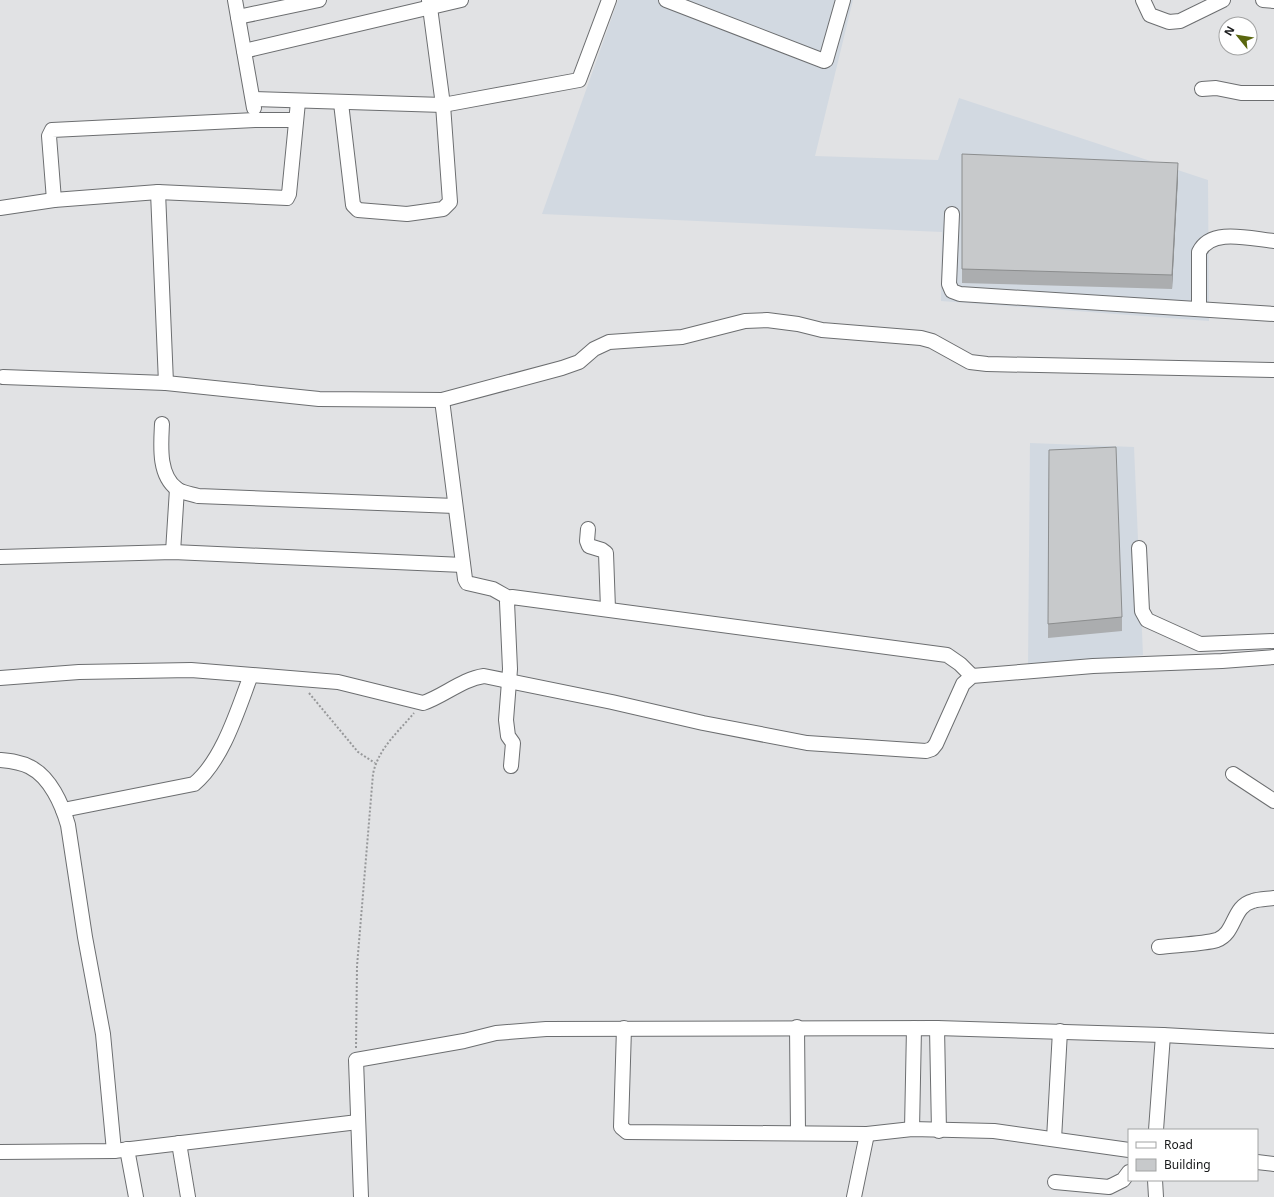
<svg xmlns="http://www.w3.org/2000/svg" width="1274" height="1197" font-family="'Noto Sans',sans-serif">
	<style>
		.built { fill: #d2d9e1 }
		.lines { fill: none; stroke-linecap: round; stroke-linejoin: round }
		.minor-casing { stroke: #6c6e70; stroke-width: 16 }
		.path { stroke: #97989a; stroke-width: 2; stroke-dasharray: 2 2; stroke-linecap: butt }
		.minor { stroke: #fff; stroke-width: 14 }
		.wall { fill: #abadaf }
		.shaded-wall { fill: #8b8d8e }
		.building { fill: #c7c9cb; stroke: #8b8d8e }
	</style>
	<rect width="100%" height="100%" fill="#e1e2e4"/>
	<!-- built -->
	<g class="built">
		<polygon points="618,0 853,0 815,156 938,160 959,98 1208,180 1209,321 941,301 942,232 542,214"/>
		<polygon points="1030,443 1134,447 1143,655 1028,665"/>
	</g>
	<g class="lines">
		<defs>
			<g id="minor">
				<polyline points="235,0 254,108"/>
				<polyline points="666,0 824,61 826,60 843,0"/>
				<polyline points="1143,0 1150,15 1169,22 1180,21 1223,0"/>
				<polyline points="1263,0 1274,1"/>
				<polyline points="238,17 319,0"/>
				<polyline points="244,51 461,0"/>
				<polyline points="1202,89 1216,88 1241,93 1274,93"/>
				<polyline points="253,99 443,105 579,80 609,0"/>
				<polyline points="341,103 353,205 358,210 407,214 443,209 450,202 443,105 429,0"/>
				<polyline points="158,192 166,383"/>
				<polyline points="54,200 49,136 52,130 255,120 296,120"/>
				<polyline points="0,208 54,200 158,192 287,198 289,194 298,102"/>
				<polyline points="952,214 949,284 952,291 960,294 1274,314"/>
				<path d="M1199,309v-57c12,-25 52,-13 75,-11"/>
				<polyline points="3,377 166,383 319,399 442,400 562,368 579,362 594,349 609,342 682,337 745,321 767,320 798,324 822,330 921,338 932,341 970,362 987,364 1274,370"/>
				<polyline points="442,400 465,579 467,583 493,589 509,598"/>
				<path d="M162,424c-1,21 -4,51 15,65 5,4 15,5 21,7l257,10"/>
				<polyline points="588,529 587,541 589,546 602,550 606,553 608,609"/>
				<polyline points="1139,548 1142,611 1147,620 1200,644 1274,641"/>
				<polyline points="173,552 177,489"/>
				<polyline points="0,557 173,552 463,565"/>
				<path d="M0,678l79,-6 112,-2 147,12 85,21c21,-7 39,-24 61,-27l128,26 91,21 104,20 119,8 6,-2 4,-5 27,-60 9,-8 121,-10 129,-5 52,-4"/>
				<path d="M0,760c10,1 21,2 30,7 20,10 32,37 38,58l17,112 18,97 11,117"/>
				<polyline points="511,766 513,743 508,736 506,720 510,669 507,602 512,597 947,655 960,664 972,676"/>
				<polyline points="1233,774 1274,801"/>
				<path d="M63,810l131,-26c29,-24 44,-75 57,-109"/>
				<path d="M1159,947c15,-2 45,-3 58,-7 19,-7 15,-34 36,-39 6,-2 14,-2 21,-3"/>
				<polyline points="797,1027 798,1132"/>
				<polyline points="624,1028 621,1127 627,1132 867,1134 912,1129 994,1131 1129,1150"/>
				<polyline points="937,1028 939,1131"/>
				<polyline points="912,1129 914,1028"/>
				<polyline points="1156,1130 1163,1035"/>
				<polyline points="1054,1139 1060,1031"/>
				<polyline points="179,1143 188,1197"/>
				<polyline points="127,1149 136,1197"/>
				<polyline points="0,1152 114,1151 358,1122"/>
				<polyline points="1257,1162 1274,1164"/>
				<polyline points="1155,1180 1156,1197"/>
				<polyline points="1055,1182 1109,1187 1123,1180 1129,1172"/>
				<polyline points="361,1197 356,1060 464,1041 496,1033 546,1029 937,1028 1163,1035 1274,1041"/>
				<polyline points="854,1197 867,1134"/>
			</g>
		</defs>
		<!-- minor casing -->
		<use href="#minor" class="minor-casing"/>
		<!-- path -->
		<g class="path">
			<polyline points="309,693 358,752 375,763"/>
			<path d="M356,1048l1,-82 16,-192c5,-25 25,-42 41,-61"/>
		</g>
		<!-- minor -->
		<use href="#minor" class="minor"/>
	</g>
	<!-- wall -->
	<g class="wall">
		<polygon points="962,154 1178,177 1172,289 962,283"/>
		<polygon points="1049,450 1122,617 1122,631 1048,638"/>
	</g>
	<!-- shaded-wall -->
	<polygon class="shaded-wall" points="1178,163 1178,177 1172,289 1172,275"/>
	<!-- building -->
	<g class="building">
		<polygon points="962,154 1178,163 1172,275 962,269"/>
		<polygon points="1116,447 1122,617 1048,624 1049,450"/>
	</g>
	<!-- legend -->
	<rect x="1128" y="1129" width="130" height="52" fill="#ffffff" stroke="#a2a3a3"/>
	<rect x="1136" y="1142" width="20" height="6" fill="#ffffff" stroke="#a2a3a3"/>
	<text x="1164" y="1149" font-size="12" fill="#171819">Road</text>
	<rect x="1136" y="1159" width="20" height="12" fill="#c7c9cb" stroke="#a2a3a3"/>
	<text x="1164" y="1169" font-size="12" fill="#171819">Building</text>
	<!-- north arrow -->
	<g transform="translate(1238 36) rotate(300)"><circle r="19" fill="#ffffff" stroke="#a2a3a3"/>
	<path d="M0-3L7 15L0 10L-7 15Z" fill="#5a670e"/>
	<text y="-6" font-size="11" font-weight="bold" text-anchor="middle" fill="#171819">N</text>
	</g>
</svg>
